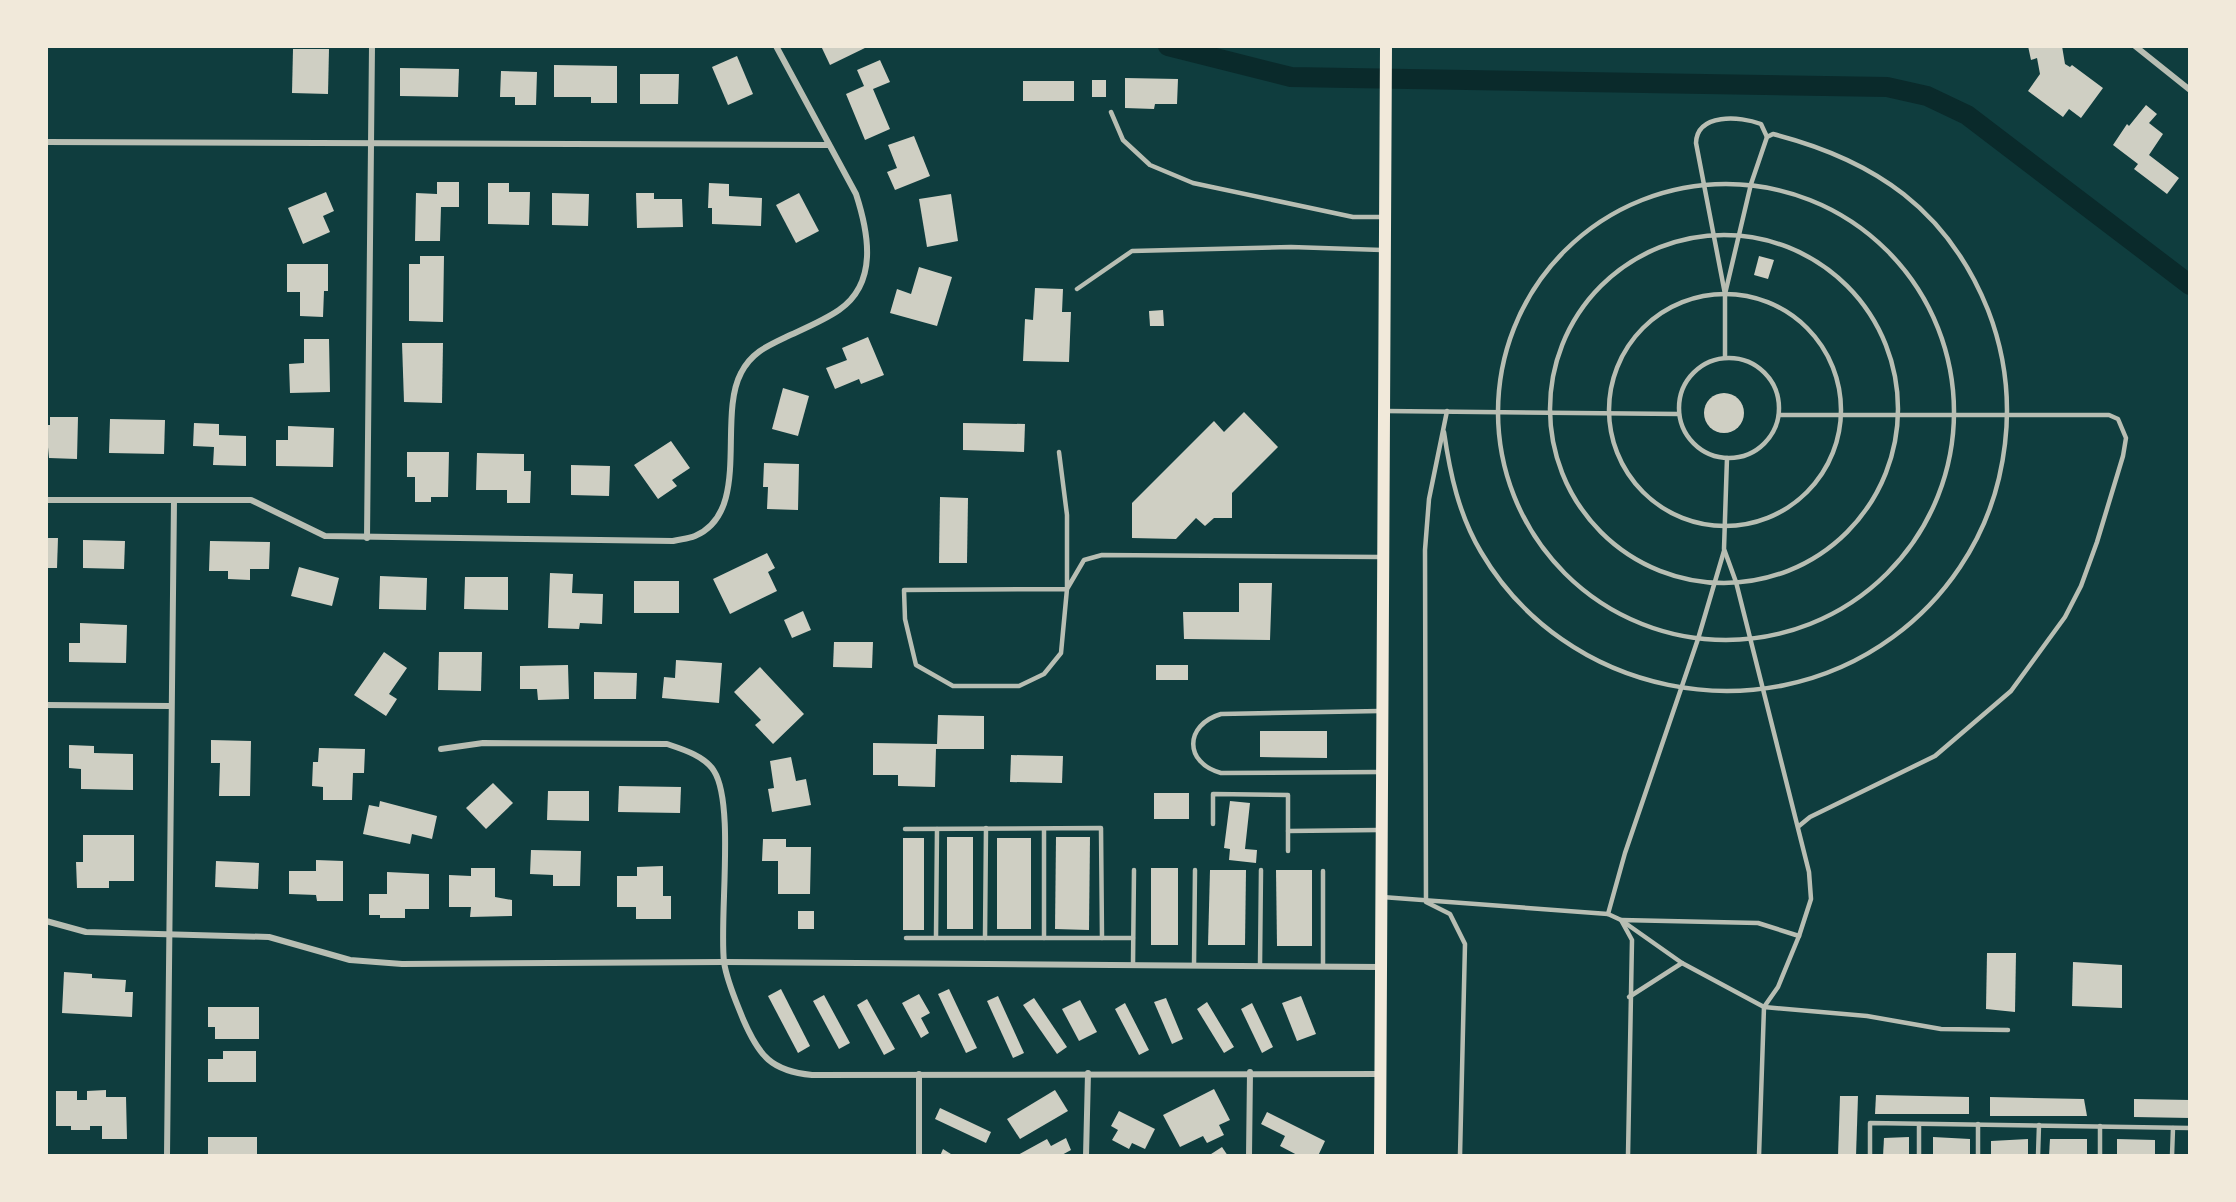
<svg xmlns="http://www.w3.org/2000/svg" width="2236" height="1202" font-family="'Public Sans',sans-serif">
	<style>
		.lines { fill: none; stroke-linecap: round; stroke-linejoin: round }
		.canal { stroke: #0a2a2b; stroke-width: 20 }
		.building { fill: #cfcfc3 }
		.service { stroke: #b8beb3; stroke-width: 4.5 }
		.minor { stroke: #b8beb3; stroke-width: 6 }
		.secondary { stroke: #f1e9da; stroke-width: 12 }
	</style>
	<rect width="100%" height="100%" fill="#0f3d3e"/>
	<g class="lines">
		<!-- canal -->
		<polyline class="canal" points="1168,46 1291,77 1887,87 1927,96 1967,115 2190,285"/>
	</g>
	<!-- building -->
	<g class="building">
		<polygon points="821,46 869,46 830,65"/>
		<polygon points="2028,46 2062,46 2065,64 2070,67 2072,65 2103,88 2081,118 2069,109 2063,117 2028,91 2040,74 2037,58 2031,60"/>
		<polygon points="293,49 329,49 328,94 292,93"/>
		<polygon points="737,56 753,94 728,105 712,67"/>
		<polygon points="880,60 890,82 873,89 890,129 865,140 846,94 864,86 857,70"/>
		<polygon points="554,65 617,66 617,103 591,103 591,97 554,97"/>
		<polygon points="400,68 459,69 458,97 400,96"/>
		<polygon points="501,71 537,72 536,105 515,105 515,97 500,97"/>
		<polygon points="640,74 679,74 678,104 640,104"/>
		<polygon points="1125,78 1178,79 1177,104 1155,104 1154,109 1125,108"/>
		<rect x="1092" y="80" width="14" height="17"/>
		<rect x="1023" y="81" width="51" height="20"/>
		<polygon points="2146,105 2157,114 2149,123 2163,134 2149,155 2179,178 2167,194 2134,169 2138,164 2113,145 2127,124 2129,126"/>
		<polygon points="914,136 930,176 895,190 887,172 897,168 888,145"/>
		<polygon points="437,182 459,182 459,207 441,207 440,241 415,241 416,193 437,194"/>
		<polygon points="488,183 509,183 509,192 530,192 529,225 488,224"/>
		<polygon points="709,183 729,184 729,196 762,198 761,226 712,224 712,208 708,208"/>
		<polygon points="326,192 334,211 323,216 330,232 303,244 288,208"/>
		<polygon points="552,193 589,194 588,226 552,225"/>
		<polygon points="636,193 654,193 654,199 682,199 683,227 637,228"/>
		<polygon points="799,193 819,231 796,243 776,205"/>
		<polygon points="951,194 958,241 927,247 919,199"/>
		<polygon points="420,256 444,256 443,322 409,321 409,264 420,264"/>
		<polygon points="1759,256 1774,260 1768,279 1754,275"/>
		<polygon points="287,264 328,264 328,291 324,291 323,317 300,316 300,292 287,292"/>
		<polygon points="919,267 952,277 937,326 890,313 897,289 911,294"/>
		<polygon points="1035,288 1063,289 1062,312 1071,312 1069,362 1023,361 1025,319 1033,320"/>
		<polygon points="1163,310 1164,326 1150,326 1149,311"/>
		<polygon points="868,337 884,375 861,384 859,379 835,389 826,368 847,360 842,348"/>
		<polygon points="304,339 329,339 330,392 290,393 289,364 304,363"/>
		<polygon points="402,343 443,343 442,403 404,402"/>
		<polygon points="783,388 809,396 798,436 772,429"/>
		<circle cx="1724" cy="413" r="20"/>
		<polygon points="1244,412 1278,447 1232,493 1232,518 1214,518 1205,526 1196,518 1176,539 1132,538 1132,503 1214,421 1224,432"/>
		<polygon points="50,417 78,417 77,459 49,458 46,425 50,425"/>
		<polygon points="110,419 165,420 164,454 109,453"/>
		<polygon points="194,423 219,424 219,435 246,436 246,466 213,465 214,447 193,446"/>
		<polygon points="963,423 1025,424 1024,452 963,450"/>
		<polygon points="288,426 334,428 333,467 276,466 276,440 288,440"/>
		<polygon points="671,441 690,468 672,480 677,486 658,499 634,465"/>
		<polygon points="407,452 449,452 448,497 431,497 431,502 415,502 415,477 407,477"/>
		<polygon points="477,453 524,454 524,471 531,471 530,503 507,503 507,490 476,490"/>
		<polygon points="764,463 799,464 798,510 767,509 768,487 763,487"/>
		<polygon points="571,465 610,466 609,496 571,495"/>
		<polygon points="940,497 968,498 967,563 939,563"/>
		<polygon points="46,538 58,538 57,568 46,568"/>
		<polygon points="83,540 125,541 124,569 83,568"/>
		<polygon points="210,541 270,542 269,569 250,569 250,580 228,579 228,571 209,571"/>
		<polygon points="767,553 775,568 768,572 777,591 730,614 713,579"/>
		<polygon points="299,567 339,578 332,606 291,596"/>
		<polygon points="550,573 573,574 572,593 603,594 602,624 580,623 579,629 548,628"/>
		<polygon points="380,576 427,578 426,610 379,609"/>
		<polygon points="465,577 508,577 508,610 464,609"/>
		<rect x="634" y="581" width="45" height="32"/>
		<polygon points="1239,583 1272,583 1270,640 1184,639 1183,612 1239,612"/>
		<polygon points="803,611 811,630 792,638 784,620"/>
		<polygon points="80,623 127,625 126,663 69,662 69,643 80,643"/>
		<polygon points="834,642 873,642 872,668 833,667"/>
		<polygon points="384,652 407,668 389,694 397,699 386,716 354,695"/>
		<polygon points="439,652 482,652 481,691 438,690"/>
		<polygon points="676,660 722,663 719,703 662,698 664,677 675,678"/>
		<polygon points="568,665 569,699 538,700 537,689 520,689 520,666"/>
		<rect x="1156" y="665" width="32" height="15"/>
		<polygon points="760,667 804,714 773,744 755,725 761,720 734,692"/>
		<polygon points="594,672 637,673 636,699 594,699"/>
		<polygon points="938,715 984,716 984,749 936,749 935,787 898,786 898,775 873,775 873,743 937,744"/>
		<polygon points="1260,731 1327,731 1327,758 1260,757"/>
		<polygon points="211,740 251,741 250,796 219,796 220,763 211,763"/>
		<polygon points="69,745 94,746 94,753 133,754 133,790 81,789 81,769 69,768"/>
		<polygon points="319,748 365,749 364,773 353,773 352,800 323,800 323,787 312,786 313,762 318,762"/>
		<polygon points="1011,755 1063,756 1062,783 1010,782"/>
		<polygon points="791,757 796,781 806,779 811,805 772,812 768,789 774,788 770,761"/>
		<polygon points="493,783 513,803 486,829 466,808"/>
		<polygon points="619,786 681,787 680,813 618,812"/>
		<polygon points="548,791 589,791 589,821 547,820"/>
		<rect x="1154" y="793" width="35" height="26"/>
		<polygon points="380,801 437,816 432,839 412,834 410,844 363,834 369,805 379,807"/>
		<polygon points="1230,801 1250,803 1245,849 1257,850 1256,863 1229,860 1230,849 1224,848"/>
		<polygon points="83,835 134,835 134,881 109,881 109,888 77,888 76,862 83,862"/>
		<rect x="947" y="837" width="26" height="92"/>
		<polygon points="1056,837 1090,837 1089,930 1055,929"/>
		<rect x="903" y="838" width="21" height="92"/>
		<rect x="997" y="838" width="34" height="91"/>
		<polygon points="763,839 786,839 786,847 811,847 810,894 778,894 778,861 762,861"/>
		<polygon points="531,850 581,851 580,886 553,886 553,875 530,874"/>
		<polygon points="316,860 343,861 343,901 317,901 316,895 289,894 289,871 316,871"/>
		<polygon points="216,861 259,863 258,889 215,887"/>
		<polygon points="663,866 663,896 671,896 671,919 636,919 636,907 617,907 617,876 637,876 637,867"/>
		<polygon points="471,868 495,868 495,897 512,900 512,916 470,917 471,907 449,907 449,875 471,876"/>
		<rect x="1151" y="868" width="27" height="77"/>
		<polygon points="1210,870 1246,870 1245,945 1208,945"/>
		<polygon points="1276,870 1312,870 1312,946 1277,946"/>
		<polygon points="387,872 429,874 429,909 405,909 405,918 380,918 380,915 369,915 369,894 387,894"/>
		<rect x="798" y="911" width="16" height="18"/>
		<polygon points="1987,953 2016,953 2015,1012 1986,1009"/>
		<polygon points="2073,962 2122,965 2122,1008 2072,1006"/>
		<polygon points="64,972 92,974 92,978 126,980 125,992 133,992 132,1017 62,1013"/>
		<polygon points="781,989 810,1046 798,1053 768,996"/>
		<polygon points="949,989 977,1048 966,1053 938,994"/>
		<polygon points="919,994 930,1013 921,1018 929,1033 921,1038 902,1003"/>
		<polygon points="824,995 850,1043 839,1049 813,1001"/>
		<polygon points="998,996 1024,1053 1013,1058 987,1001"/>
		<polygon points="1301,996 1316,1034 1297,1041 1282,1003"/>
		<polygon points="1034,998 1067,1047 1057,1054 1023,1005"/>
		<polygon points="1166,998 1183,1039 1172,1044 1154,1002"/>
		<polygon points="867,999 895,1049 884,1055 857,1005"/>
		<polygon points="1080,1000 1097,1032 1079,1041 1062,1009"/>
		<polygon points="1207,1002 1234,1047 1224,1053 1197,1009"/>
		<polygon points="1125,1003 1149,1050 1139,1055 1115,1009"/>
		<polygon points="1252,1003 1273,1047 1262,1053 1241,1009"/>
		<polygon points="208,1007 259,1007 259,1039 215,1039 215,1027 208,1027"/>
		<polygon points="223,1051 256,1051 256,1082 208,1082 208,1059 223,1059"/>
		<polygon points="1214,1089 1230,1120 1219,1125 1224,1135 1207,1143 1203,1136 1180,1147 1163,1115"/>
		<polygon points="106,1090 106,1097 126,1097 127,1139 102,1139 102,1126 90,1126 90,1130 71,1130 71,1126 56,1126 56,1091 77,1091 77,1100 87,1100 87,1091"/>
		<polygon points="1055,1090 1068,1111 1020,1139 1007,1119"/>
		<polygon points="1876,1095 1969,1097 1969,1114 1875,1114"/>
		<polygon points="1840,1096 1858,1096 1856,1156 1838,1156"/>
		<polygon points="1990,1097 2084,1099 2087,1116 1990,1116"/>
		<polygon points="2134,1099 2190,1100 2190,1118 2134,1117"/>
		<polygon points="940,1108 991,1132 986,1143 935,1119"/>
		<polygon points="1119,1111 1155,1129 1145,1149 1132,1143 1129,1149 1112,1140 1118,1130 1111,1126"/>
		<polygon points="1267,1112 1325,1141 1318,1156 1299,1156 1280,1146 1285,1136 1261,1124"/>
		<rect x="208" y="1137" width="49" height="19"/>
		<polygon points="1909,1137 1909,1156 1883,1156 1884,1138"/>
		<polygon points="1933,1137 1970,1139 1970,1156 1933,1156"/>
		<polygon points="1066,1138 1071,1150 1060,1156 1016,1156 1047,1139 1051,1146"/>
		<polygon points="2028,1139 2028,1156 1991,1156 1991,1141"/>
		<polygon points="2050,1139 2087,1139 2087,1156 2049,1156"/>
		<polygon points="2117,1139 2155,1140 2155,1156 2117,1156"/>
		<polygon points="1222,1147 1228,1156 1208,1156"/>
		<polygon points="943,1149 954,1156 940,1156"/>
	</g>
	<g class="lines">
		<!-- service -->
		<g class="service">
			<polyline points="1111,112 1123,140 1150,165 1193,183 1353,217 1383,217"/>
			<circle cx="1726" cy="412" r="228"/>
			<circle cx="1724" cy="409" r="174"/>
			<polyline points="1077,289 1132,251 1291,247 1382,250"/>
			<circle cx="1725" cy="410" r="116"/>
			<path d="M1725,357v-63l-29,-151c1,-30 44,-27 65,-19l6,13"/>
			<circle cx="1729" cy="408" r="50"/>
			<polyline points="1385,411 1679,414"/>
			<polyline points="1447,411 1429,499 1425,550 1426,902 1450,914 1465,944 1460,1156"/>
			<polyline points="1779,415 2109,415 2118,419 2126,438 2123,456 2097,542 2081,586 2065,617 2011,691 1935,756 1810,817 1799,826"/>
			<path d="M1444,432c6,42 15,83 37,120 84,143 278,183 412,85 52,-38 91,-95 106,-159 13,-56 10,-114 -11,-168 -40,-100 -113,-150 -215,-176l-6,3 -16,47 -26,110"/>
			<polyline points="1059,452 1067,515 1067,589 904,590 905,619 916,665 953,686 1019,686 1044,674 1061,653 1067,589 1084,560 1102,555 1381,557"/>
			<polyline points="1727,458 1724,549 1736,582 1809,872 1811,899 1799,936 1778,987 1764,1007 1759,1156"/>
			<path d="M1380,711l-159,3c-37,11 -37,49 0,59l160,-1"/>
			<polyline points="1213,824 1213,794 1288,795 1288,831 1379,830"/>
			<polyline points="905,829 1101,828 1102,938"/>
			<polyline points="1288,851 1288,831"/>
			<polyline points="1382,897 1608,914 1621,920 1682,963 1764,1007 1867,1016 1941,1029 2008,1030"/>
			<polyline points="1608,914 1625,853 1698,639 1724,551"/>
			<polyline points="936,937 937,829"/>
			<polyline points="906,938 1133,938"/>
			<polyline points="985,938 986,828"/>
			<polyline points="1044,938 1044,829"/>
			<polyline points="1133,964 1134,870"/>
			<polyline points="1194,965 1195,870"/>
			<polyline points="1260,965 1261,870"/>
			<polyline points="1323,966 1323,871"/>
			<polyline points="1629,997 1682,963"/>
			<polyline points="1628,1156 1632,940 1621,920 1758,923 1799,936"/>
			<polyline points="1870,1156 1870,1123 2190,1128"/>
			<polyline points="1919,1156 1919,1124"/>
			<polyline points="1978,1156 1978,1124"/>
			<polyline points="2038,1156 2039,1125"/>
			<polyline points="2100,1156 2100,1126"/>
			<polyline points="2172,1156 2173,1128"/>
		</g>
		<!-- minor -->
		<g class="minor">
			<polyline points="2135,46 2190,90"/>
			<polyline points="46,142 829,145"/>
			<path d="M46,500h205l74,36 348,5c7,-2 15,-2 22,-5 57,-24 22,-118 46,-163 10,-20 26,-27 45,-36 17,-8 37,-16 53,-27 39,-27 30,-76 17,-116l-80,-148"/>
			<polyline points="367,538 372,46"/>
			<polyline points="46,705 170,706"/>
			<path d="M441,749l42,-6 184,1c15,5 38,12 47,27 21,33 5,147 10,191 3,20 12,39 19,57 16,37 28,52 69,56l568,-1"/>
			<polyline points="46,921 86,932 269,937 350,960 402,964 724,962 1381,967"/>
			<polyline points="919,1074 919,1156"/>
			<polyline points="167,1156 174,500"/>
			<polyline points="1086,1156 1088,1073"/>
			<polyline points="1249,1156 1250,1072"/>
		</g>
		<!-- secondary -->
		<polyline class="secondary" points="1380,1156 1386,46"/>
	</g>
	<!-- border -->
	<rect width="2236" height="1202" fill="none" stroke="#f1e9da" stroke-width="96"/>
</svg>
